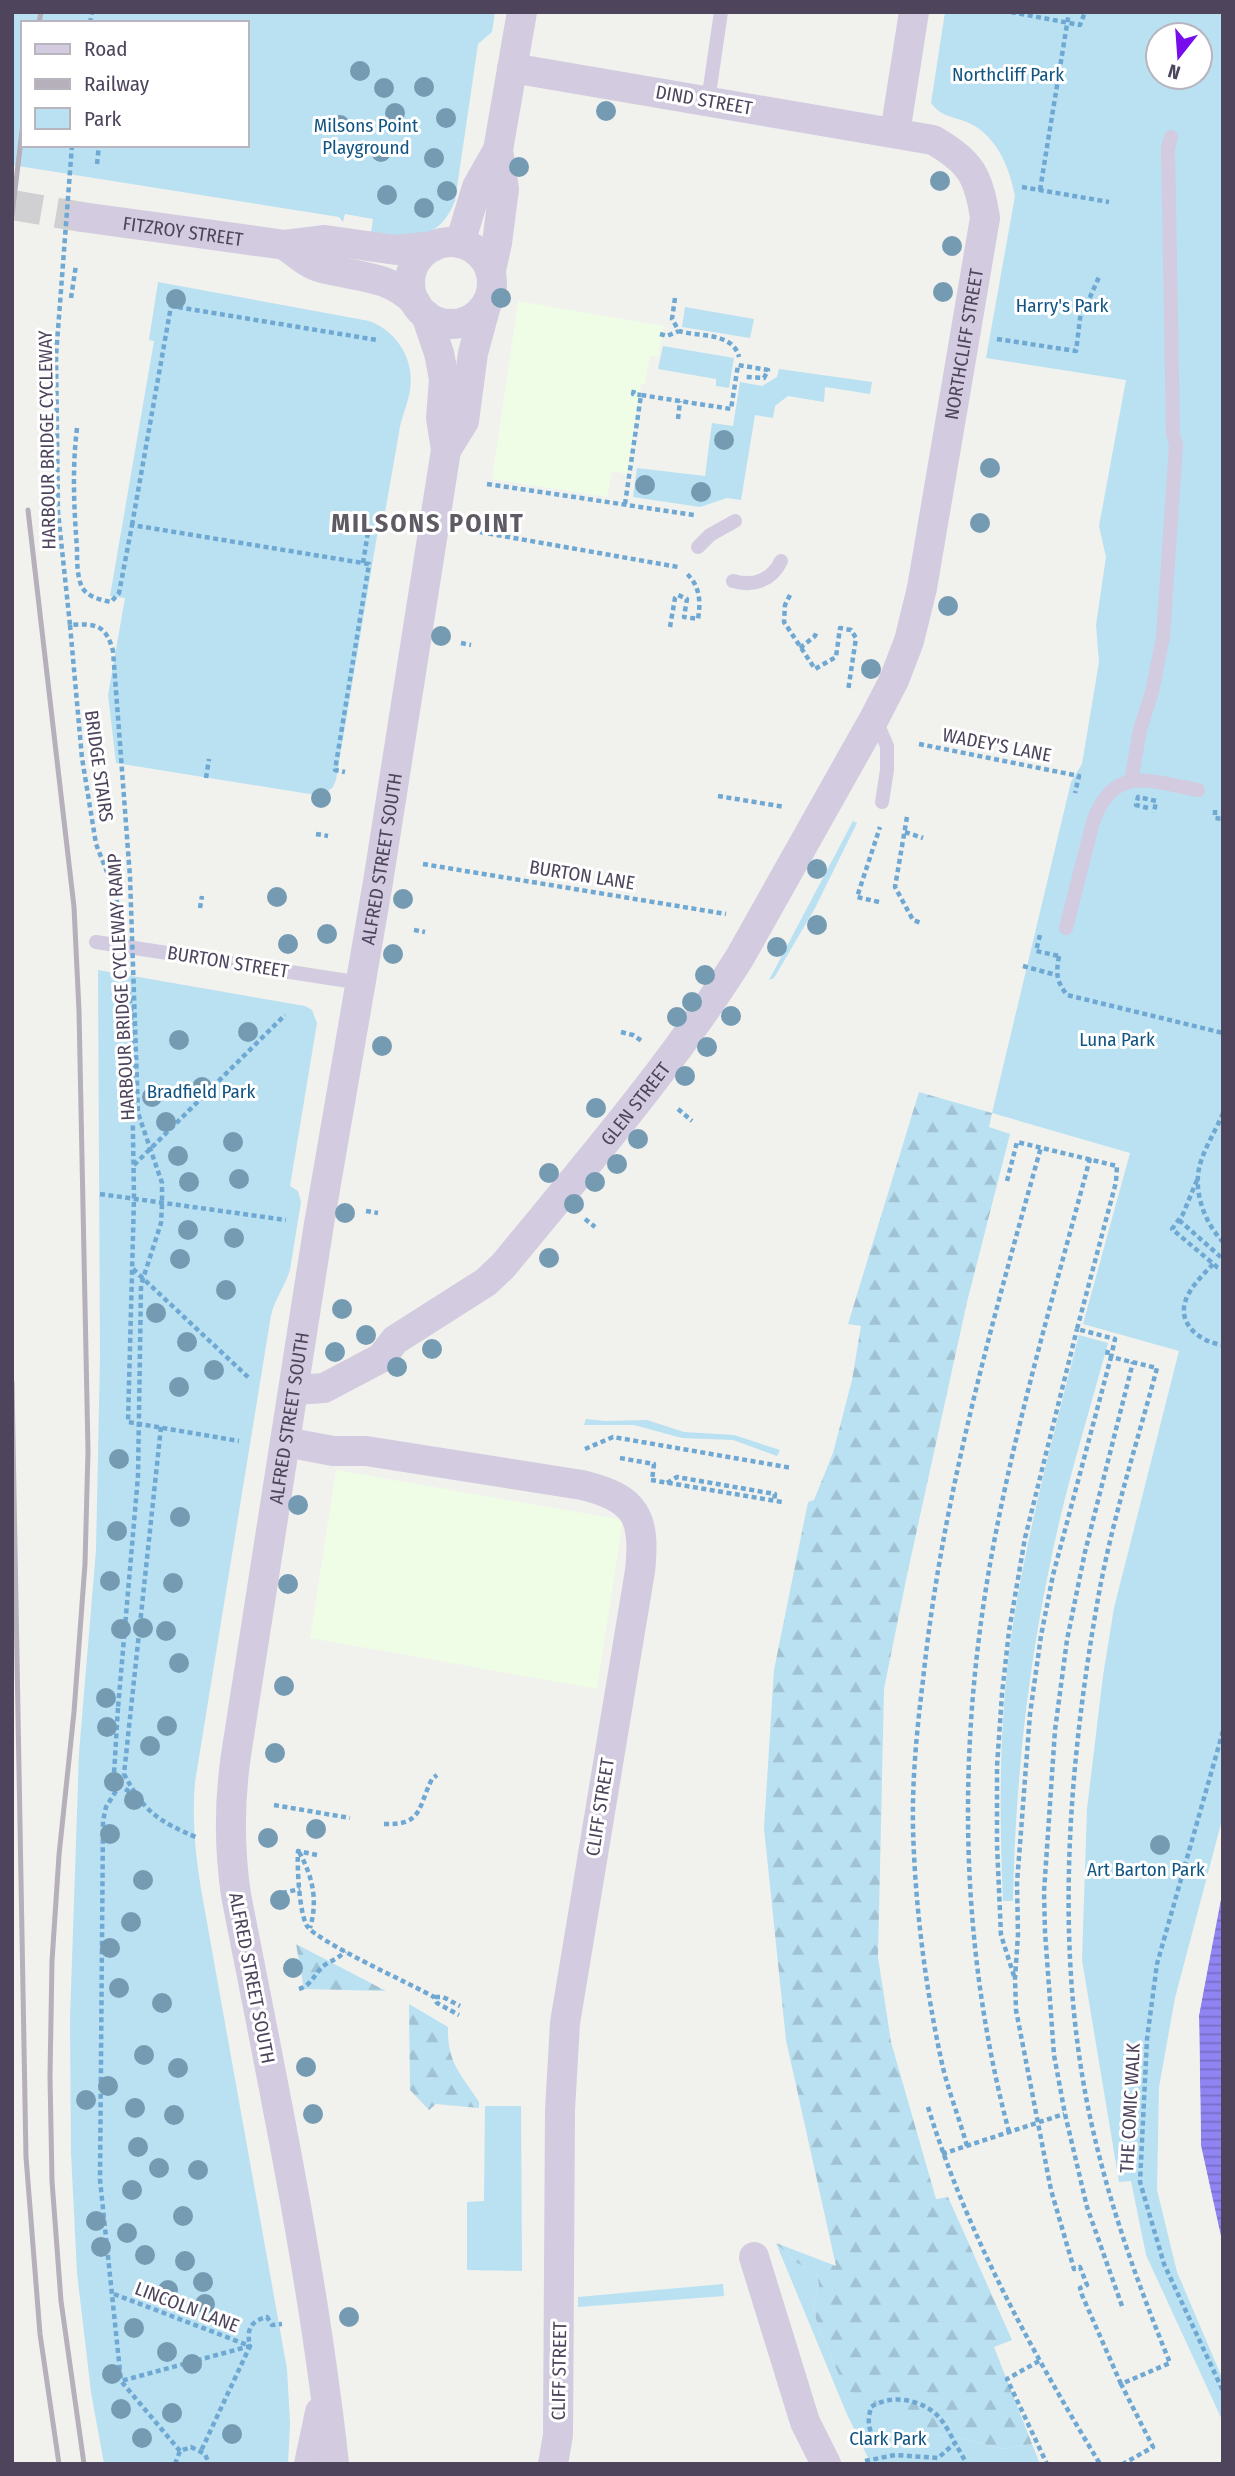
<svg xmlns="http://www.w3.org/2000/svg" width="1235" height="2476" font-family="'Fira Sans Condensed',sans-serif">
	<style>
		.commercial { fill: #effde6 }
		.green { fill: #b9e1f2; fill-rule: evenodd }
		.forest { fill: url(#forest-firs) }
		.water { fill: url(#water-rules) }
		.pier { fill: #f1f1ee }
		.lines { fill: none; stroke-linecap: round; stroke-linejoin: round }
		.minor-tunnel { stroke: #d0cfd1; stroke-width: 30; stroke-dasharray: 30 15; stroke-linecap: butt }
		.path { stroke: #6fa8d2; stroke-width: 4.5; stroke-dasharray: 5 3.5; stroke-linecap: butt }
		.service { stroke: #d3cbdf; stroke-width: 14 }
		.minor { stroke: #d3cbdf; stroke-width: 30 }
		.rail { stroke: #b5b0b9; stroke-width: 5 }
		.path-bridge { stroke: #6fa8d2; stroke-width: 4.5; stroke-dasharray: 5 3.5; stroke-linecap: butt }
		.tree { fill: #759bb3 }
		.labels { text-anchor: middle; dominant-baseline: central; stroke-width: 6; stroke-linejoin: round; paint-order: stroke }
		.park-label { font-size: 19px; fill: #105483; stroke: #fff }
		.street-label { font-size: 19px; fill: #4e455d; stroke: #fff }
		.district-label { font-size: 26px; font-weight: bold; letter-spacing: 2px; fill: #5f5a64; stroke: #fff }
	</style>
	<defs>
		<pattern id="forest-firs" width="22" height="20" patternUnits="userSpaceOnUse" patternTransform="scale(1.75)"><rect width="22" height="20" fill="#b9e1f2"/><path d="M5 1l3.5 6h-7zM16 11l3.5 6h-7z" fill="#a1c2d2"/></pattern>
		<pattern id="water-rules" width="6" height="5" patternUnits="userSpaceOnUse" patternTransform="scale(1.75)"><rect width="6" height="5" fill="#9083f2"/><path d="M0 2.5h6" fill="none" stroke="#786dc7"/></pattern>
	</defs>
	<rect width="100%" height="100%" fill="#f1f1ee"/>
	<!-- commercial -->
	<g class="commercial">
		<polygon points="518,301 664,326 658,357 650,356 645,384 641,384 627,474 612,471 607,497 492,479"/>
		<polygon points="336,1470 623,1520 597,1689 310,1638"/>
	</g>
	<!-- green -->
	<g class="green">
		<path d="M12,12h483l-3,20 -14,12 -23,157c-18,43 -44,35 -84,32l2,-14 -28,-5 -2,8 -4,-5 -327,-52zM23,23h224v122h-224z"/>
		<path d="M945,12h278v1804l-48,182 -16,89 -2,103 20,82 46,108v42l-77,-167 -15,-74 -12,1 -37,-222 5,-151 16,-133 11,-68 65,-257 -96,-27 47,-171 -138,-40 79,-331 11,-18 17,-102 -3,-37 10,-68 -7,-31 27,-146 -140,-22 29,-162c-6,-31 -20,-64 -51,-75 -15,-5 -24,-6 -33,-18zM1158,35h42v42h-42z"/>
		<path d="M158,282l211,39c28,10 46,39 41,69 -2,14 -9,28 -11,42 -5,31 -11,62 -16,92h-4l-43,256 -3,7 -11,9 -206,-33 -8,-68 17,-97 -15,-2 44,-255 -5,-1z"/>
		<polygon points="685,307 754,319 750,338 682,327"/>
		<polygon points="663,346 734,358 729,388 716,386 716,379 658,369"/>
		<polygon points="779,369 872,382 870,394 825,387 824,402 788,396 775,406 773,418 755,415 741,500 727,498 700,507 633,497 637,468 705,476 712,423 733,426 740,382 762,386 777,377"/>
		<polygon points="853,821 857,823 815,908 774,978 769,980"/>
		<path d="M98,970l207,36 7,4 5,13 -27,163 8,5 3,11 -11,68c-5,16 -15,29 -19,45l-76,467c-3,36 0,70 6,107l86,480 3,54 -2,41h-184l-13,-72 -14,-119 -6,-120 -1,-134 9,-266 17,-203 1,-47 3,-146z"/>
		<path d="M1079,1335l29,8c-21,77 -45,153 -60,231 -22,108 -33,218 -35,327h-10c-4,-90 -4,-182 9,-270 15,-100 42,-198 67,-296z"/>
		<polygon points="586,1419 604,1421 647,1420 684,1432 734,1435 780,1450 777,1456 733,1440 682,1438 634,1425 584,1425"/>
		<polygon points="485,2106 521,2106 522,2271 467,2270 467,2202 484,2201"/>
		<polygon points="776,2243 795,2262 817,2272 819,2286 813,2304 817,2323 838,2373 939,2435 956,2437 1004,2449 1032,2444 1040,2464 871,2464 846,2412"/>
		<polygon points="723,2284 724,2296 578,2307 578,2297"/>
	</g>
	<!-- forest -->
	<g class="forest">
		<polygon points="919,1092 992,1113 989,1127 1010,1134 967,1302 907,1575 884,1689 878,1957 891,2042 936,2199 948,2197 1012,2340 994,2347 1032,2444 1004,2449 956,2437 939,2435 849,2391 838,2373 817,2323 813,2304 819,2286 817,2273 795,2262 776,2243 836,2266 786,2040 764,1828 774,1670 808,1502 814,1500 833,1453 852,1380 861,1326 848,1324"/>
		<polygon points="296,1944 386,1991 304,1989"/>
		<path d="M409,2004l39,23c-1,36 13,47 31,75v6l-43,-4 -7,6 -19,-20z"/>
	</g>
	<!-- water -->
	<polygon class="water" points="1223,1889 1223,2245 1201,2146 1199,2015"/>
	<!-- pier -->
	<polygon class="pier" points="1223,1885 1199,2015 1201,2146 1223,2248 1219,2245 1197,2147 1196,2015 1219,1888"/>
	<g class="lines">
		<!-- minor-tunnel -->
		<polyline class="minor-tunnel" points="12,205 82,217"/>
		<!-- path -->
		<g class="path">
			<polyline points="1011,12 1080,25 1085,12"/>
			<polyline points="90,23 92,12"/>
			<polyline points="97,164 99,145"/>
			<polyline points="1022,187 1109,202"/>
			<polyline points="1040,190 1069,12"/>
			<polyline points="71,298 76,265"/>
			<path d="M675,298l-3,21 7,12c20,6 54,1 60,26"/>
			<polyline points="660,334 667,336 679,331"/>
			<polyline points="997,339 1076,351 1081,311 1090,297 1099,277"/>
			<polyline points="634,390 633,394 641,395"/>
			<polyline points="678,419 680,401"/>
			<path d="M77,428c-5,41 -3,80 0,121 0,11 0,28 5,38 5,10 19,13 29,15l8,-9 13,-68 237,39 -34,206 10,2"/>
			<polyline points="487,484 694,515"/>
			<polyline points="625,504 641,395 731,409 738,365 768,370 764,378 746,377"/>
			<polyline points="132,525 171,306 377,340"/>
			<polyline points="480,532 678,567"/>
			<polyline points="363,563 369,526"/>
			<polyline points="790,595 785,605 784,622 815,669 836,657 840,628 851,630 856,638 848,691"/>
			<polyline points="70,625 82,758 96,844 116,895 119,919"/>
			<path d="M670,627l5,-29 3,-3 9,4 -3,18 14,2c3,-18 2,-34 -13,-47"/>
			<polyline points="461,643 471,645"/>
			<polyline points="800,648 815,636 817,631"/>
			<polyline points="919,744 1079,776 1075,793"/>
			<polyline points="206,778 209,759"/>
			<polyline points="718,796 785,807"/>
			<polyline points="1215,810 1215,818 1223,819"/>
			<polyline points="907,817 895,887 913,920 921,923"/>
			<polyline points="905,832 923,838"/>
			<polyline points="316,834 328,836"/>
			<polyline points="423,864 726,914"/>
			<polyline points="879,902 857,897 880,827"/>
			<polyline points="200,908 202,896"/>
			<polyline points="414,930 425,932"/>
			<polyline points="1040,935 1036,951 1059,956"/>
			<path d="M1059,956c-3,17 -3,25 8,39l156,38"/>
			<polyline points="1023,966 1056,975"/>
			<polyline points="125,973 131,1007 134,1198 128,1422 239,1441"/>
			<polyline points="621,1032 633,1035 642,1041"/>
			<polyline points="678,1109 692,1121"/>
			<path d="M1223,1113c-8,20 -23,41 -25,62 -2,25 9,50 25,67"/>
			<polyline points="134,1165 285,1015"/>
			<polyline points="1197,1180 1183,1214 1172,1229 1217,1267 1223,1269"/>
			<path d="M1007,1181l10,-39 100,24 -1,16 -39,147 38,10 -4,18 46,11c-20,75 -44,149 -58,225 -32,179 -47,371 -3,550 18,75 45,149 74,220l-49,21 32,63 -30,17"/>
			<polyline points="100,1194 286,1220"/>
			<polyline points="366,1211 378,1213"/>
			<polyline points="585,1219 595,1227"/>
			<polyline points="1179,1220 1223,1259"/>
			<path d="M1213,1264c-9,10 -19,19 -25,31 -14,26 10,47 35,50"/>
			<polyline points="133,1269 250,1379"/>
			<polyline points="1108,1350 1107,1355 1111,1357 1053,1575 1041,1636 1030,1714 1017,1883 1018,1935 1015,1978 1016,2010 1051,2190 1074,2269 1080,2267 1087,2285 1080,2288 1082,2295 1121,2384"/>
			<path d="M161,1427l-37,347c21,39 34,47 74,64"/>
			<polyline points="585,1449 613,1437 792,1468"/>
			<polyline points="620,1458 654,1464 652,1480"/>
			<polyline points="651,1480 782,1502"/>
			<polyline points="667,1483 677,1477 775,1494 774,1501"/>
			<polyline points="118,1708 114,1774 121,1786 134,1795"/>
			<polyline points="1223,1731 1157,1964 1147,2039 1140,2182 1164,2264 1223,2391"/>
			<polyline points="116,1791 106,1807 103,1821 100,2180 121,2381"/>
			<polyline points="274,1805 350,1818"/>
			<path d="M384,1824c39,1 33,-15 48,-45l5,-4"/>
			<path d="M299,1852c14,25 19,49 11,76"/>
			<path d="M317,1855l-19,-4c-1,16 1,61 9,75 9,15 106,59 127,71l3,6 22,12"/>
			<polyline points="282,1893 300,1889"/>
			<polyline points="1014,1976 1001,1935 997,1845 997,1766 1002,1694 1009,1631 1025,1538 1077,1329"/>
			<path d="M299,1989c12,-4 14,-12 22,-21 7,-7 17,-8 24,-17"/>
			<polyline points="435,1997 443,1997 460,2006"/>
			<path d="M928,2107c39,127 103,243 172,357"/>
			<path d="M1009,2132c-49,-184 -52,-375 -20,-562 24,-139 65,-275 101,-412"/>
			<path d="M967,2146c-8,-29 -20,-58 -26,-87 -16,-75 -26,-154 -28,-231 -1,-50 4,-99 10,-148 19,-182 69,-357 118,-533"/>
			<polyline points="942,2154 1064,2114"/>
			<polyline points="114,2294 250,2346 201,2451"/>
			<polyline points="1122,2306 1087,2207 1065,2114 1054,2055 1045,1932 1044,1892 1055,1730 1067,1640 1085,1552 1133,1362"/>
			<polyline points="1039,2361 1007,2379 1047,2464"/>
			<path d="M875,2439c-8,-11 -7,-20 -4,-32 20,-13 49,-8 66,8 8,8 13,19 18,28"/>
			<path d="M180,2451l-59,-70 129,-35c-4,-17 1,-25 17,-29l5,8 10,-1"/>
			<polyline points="865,2461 895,2455 938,2458 955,2443 967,2464"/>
			<polyline points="175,2464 180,2451 191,2447 205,2454 209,2464"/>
		</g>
		<!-- service -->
		<g class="service">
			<polyline points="708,101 721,12"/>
			<polyline points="698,547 710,535 735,521"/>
			<path d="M733,581c21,6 39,-1 48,-20"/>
			<polyline points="875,718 887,746 887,770 882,802"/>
			<polyline points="1131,781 1140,730 1152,692 1163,637 1176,445 1173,434 1168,148 1171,137"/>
			<path d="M1066,928l27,-106c21,-58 55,-41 105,-32"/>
			<polyline points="96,942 361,983"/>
		</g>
		<!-- minor -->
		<g class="minor">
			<polyline points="895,133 914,12"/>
			<path id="s1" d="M82,217l203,28 40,-5 71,10 38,-4"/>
			<circle cx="451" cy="283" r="41"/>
			<polyline points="460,243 477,187 498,150"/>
			<path d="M285,245c11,8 24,20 37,23 35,9 68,7 94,35"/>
			<polyline points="491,270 497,243 504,189 498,150 522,12"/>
			<polyline points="446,450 464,421 473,353 486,305"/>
			<path id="s2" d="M295,1390l29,-2 57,-30 14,-18 91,-58 17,-16c82,-100 168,-199 237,-309l135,-240 19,-37 15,-39 13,-53 63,-370c-6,-42 -15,-57 -52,-78l-421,-72"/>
			<path d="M285,1442l48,9h33l216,34c54,13 64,32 58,86l-75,452 -5,87 -2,325 -5,29"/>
			<polyline points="754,2257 805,2422 826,2464"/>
			<polyline points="309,2464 320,2412"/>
			<path id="s3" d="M334,2464c-21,-192 -61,-380 -98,-569 -7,-48 -7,-92 0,-140l83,-531 59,-342 68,-432 -5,-32 3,-39 -5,-26 -13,-38"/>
		</g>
		<!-- rail -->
		<g class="rail">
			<polyline points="39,23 41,12"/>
			<polyline points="12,215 23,123"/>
			<polyline points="28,510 74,907 79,1011 88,1451 85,1564 74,1712 59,1855 52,1961 50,2076 52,2181 61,2301 84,2464"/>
			<polyline points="12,1382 26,2157 40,2334 59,2464"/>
		</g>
		<!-- path-bridge -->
		<g class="path-bridge">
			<path d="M72,145l-16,211 2,156 12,113c26,-2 36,0 43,26l17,226 8,236 24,70v22l-1,18 -20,62 -3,191 -20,232"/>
			<polyline points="1148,808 1136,805 1138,797 1156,801 1154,813"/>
		</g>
	</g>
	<!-- trees -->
	<g class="tree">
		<circle cx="360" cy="71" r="10"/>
		<circle cx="424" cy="87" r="10"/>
		<circle cx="384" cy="88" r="10"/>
		<circle cx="606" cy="111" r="10"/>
		<circle cx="395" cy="113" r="10"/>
		<circle cx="446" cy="118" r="10"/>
		<circle cx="340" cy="125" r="10"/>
		<circle cx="381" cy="152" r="10"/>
		<circle cx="434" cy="158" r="10"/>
		<circle cx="519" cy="167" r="10"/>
		<circle cx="940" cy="181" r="10"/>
		<circle cx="447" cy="191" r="10"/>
		<circle cx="387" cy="195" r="10"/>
		<circle cx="424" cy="208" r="10"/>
		<circle cx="952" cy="246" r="10"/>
		<circle cx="943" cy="292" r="10"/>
		<circle cx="501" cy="298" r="10"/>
		<circle cx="176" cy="299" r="10"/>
		<circle cx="724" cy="440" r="10"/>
		<circle cx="990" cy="468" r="10"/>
		<circle cx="645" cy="485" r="10"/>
		<circle cx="701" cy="492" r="10"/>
		<circle cx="980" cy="523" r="10"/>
		<circle cx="948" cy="606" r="10"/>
		<circle cx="441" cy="636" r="10"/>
		<circle cx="871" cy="669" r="10"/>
		<circle cx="321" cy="798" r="10"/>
		<circle cx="817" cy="869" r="10"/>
		<circle cx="277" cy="897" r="10"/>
		<circle cx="403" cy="899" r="10"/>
		<circle cx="817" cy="925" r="10"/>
		<circle cx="327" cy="934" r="10"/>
		<circle cx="288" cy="944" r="10"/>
		<circle cx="777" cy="947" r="10"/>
		<circle cx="393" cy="954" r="10"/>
		<circle cx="705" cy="975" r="10"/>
		<circle cx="692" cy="1002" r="10"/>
		<circle cx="731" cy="1016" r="10"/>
		<circle cx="677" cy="1017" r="10"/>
		<circle cx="248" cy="1032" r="10"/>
		<circle cx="179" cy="1040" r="10"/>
		<circle cx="382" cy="1046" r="10"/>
		<circle cx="707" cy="1047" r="10"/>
		<circle cx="685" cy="1076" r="10"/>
		<circle cx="202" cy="1087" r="10"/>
		<circle cx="152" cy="1097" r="10"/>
		<circle cx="596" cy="1108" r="10"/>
		<circle cx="166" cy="1122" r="10"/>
		<circle cx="638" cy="1139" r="10"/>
		<circle cx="233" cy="1142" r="10"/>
		<circle cx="178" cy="1156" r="10"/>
		<circle cx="617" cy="1164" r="10"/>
		<circle cx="549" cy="1173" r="10"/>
		<circle cx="239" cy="1179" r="10"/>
		<circle cx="189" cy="1182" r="10"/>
		<circle cx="595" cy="1182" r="10"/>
		<circle cx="574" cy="1204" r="10"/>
		<circle cx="345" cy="1213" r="10"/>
		<circle cx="188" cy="1230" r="10"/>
		<circle cx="234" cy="1238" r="10"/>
		<circle cx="549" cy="1258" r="10"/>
		<circle cx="180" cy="1259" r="10"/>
		<circle cx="226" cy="1290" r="10"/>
		<circle cx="342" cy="1309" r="10"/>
		<circle cx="156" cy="1313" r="10"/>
		<circle cx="366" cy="1335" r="10"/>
		<circle cx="187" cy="1342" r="10"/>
		<circle cx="432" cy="1349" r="10"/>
		<circle cx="335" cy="1352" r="10"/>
		<circle cx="397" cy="1367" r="10"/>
		<circle cx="214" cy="1370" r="10"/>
		<circle cx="179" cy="1387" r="10"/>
		<circle cx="119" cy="1459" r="10"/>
		<circle cx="298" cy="1505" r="10"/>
		<circle cx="180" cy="1517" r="10"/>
		<circle cx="117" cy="1531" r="10"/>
		<circle cx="110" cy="1581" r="10"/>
		<circle cx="173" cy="1583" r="10"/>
		<circle cx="288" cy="1584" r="10"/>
		<circle cx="143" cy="1628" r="10"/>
		<circle cx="121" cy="1629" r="10"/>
		<circle cx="166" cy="1631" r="10"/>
		<circle cx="179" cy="1663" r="10"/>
		<circle cx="284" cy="1686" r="10"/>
		<circle cx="106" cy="1698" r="10"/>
		<circle cx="167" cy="1726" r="10"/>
		<circle cx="107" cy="1727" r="10"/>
		<circle cx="150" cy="1746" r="10"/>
		<circle cx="275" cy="1753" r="10"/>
		<circle cx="114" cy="1782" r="10"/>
		<circle cx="134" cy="1800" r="10"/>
		<circle cx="316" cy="1829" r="10"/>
		<circle cx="110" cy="1834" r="10"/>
		<circle cx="268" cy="1838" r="10"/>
		<circle cx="1160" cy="1845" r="10"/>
		<circle cx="143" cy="1880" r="10"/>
		<circle cx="280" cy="1900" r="10"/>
		<circle cx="131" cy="1922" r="10"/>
		<circle cx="110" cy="1948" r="10"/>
		<circle cx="293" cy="1968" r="10"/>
		<circle cx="119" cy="1988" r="10"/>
		<circle cx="162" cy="2003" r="10"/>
		<circle cx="144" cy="2055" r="10"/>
		<circle cx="306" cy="2067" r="10"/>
		<circle cx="178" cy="2068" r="10"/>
		<circle cx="108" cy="2086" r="10"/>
		<circle cx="86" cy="2100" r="10"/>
		<circle cx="135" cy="2108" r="10"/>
		<circle cx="313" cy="2114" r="10"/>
		<circle cx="174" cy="2115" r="10"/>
		<circle cx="138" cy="2147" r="10"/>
		<circle cx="159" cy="2168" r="10"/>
		<circle cx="198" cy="2170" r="10"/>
		<circle cx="132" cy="2190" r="10"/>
		<circle cx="183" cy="2216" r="10"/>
		<circle cx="96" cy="2221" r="10"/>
		<circle cx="127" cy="2233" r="10"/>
		<circle cx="101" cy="2247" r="10"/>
		<circle cx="145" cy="2255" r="10"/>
		<circle cx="185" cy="2261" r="10"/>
		<circle cx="203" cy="2282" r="10"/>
		<circle cx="168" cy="2290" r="10"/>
		<circle cx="205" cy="2304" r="10"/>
		<circle cx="349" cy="2317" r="10"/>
		<circle cx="134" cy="2328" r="10"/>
		<circle cx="167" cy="2352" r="10"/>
		<circle cx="192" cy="2364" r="10"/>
		<circle cx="112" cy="2374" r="10"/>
		<circle cx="121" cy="2409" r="10"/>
		<circle cx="172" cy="2413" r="10"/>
		<circle cx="232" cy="2434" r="10"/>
		<circle cx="142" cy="2438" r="10"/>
	</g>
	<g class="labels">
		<!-- park labels -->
		<g class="park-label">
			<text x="1008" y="74">Northcliff Park</text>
			<text x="366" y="125">Milsons Point<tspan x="366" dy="22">Playground</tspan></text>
			<text x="1062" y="305">Harry's Park</text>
			<text x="1117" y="1039">Luna Park</text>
			<text x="201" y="1091">Bradfield Park</text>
			<text x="1146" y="1869">Art Barton Park</text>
			<text x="888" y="2438">Clark Park</text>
		</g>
		<!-- street labels -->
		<g class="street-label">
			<text transform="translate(704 100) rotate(10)">DIND STREET</text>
			<text stroke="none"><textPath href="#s1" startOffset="102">FITZROY STREET</textPath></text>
			<text stroke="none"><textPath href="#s2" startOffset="1298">NORTHCLIFF STREET</textPath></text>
			<text transform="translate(47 440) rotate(-91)">HARBOUR BRIDGE CYCLEWAY</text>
			<text transform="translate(997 745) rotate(11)">WADEY'S LANE</text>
			<text transform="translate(99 766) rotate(82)">BRIDGE STAIRS</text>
			<text stroke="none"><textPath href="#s3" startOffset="1626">ALFRED STREET SOUTH</textPath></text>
			<text transform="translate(582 875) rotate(9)">BURTON LANE</text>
			<text transform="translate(228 962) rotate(9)">BURTON STREET</text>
			<text transform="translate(121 987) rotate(-93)">HARBOUR BRIDGE CYCLEWAY RAMP</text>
			<text stroke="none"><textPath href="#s2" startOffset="457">GLEN STREET</textPath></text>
			<text stroke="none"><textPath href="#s3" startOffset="1059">ALFRED STREET SOUTH</textPath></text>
			<text transform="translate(600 1807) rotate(-81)">CLIFF STREET</text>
			<text transform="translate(252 1978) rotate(79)">ALFRED STREET SOUTH</text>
			<text transform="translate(1130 2108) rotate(-87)">THE COMIC WALK</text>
			<text transform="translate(187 2307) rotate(21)">LINCOLN LANE</text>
			<text transform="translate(559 2371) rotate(-89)">CLIFF STREET</text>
		</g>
		<!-- district labels -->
		<g class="district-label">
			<text x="428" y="523">MILSONS POINT</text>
		</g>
	</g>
	<!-- border -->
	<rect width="1235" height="2476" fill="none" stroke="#4e455d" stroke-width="28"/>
	<!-- legend -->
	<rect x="21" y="21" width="228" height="126" fill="#ffffff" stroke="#b8b5be" stroke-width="2"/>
	<rect x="35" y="44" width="35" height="10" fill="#d3cbdf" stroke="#b8b5be" stroke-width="2"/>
	<text x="84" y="56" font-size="21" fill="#4e455d">Road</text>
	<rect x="35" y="79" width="35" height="10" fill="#b5b0b9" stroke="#b8b5be" stroke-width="2"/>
	<text x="84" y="91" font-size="21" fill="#4e455d">Railway</text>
	<rect x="35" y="108" width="35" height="21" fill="#b9e1f2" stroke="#b8b5be" stroke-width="2"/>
	<text x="84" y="126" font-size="21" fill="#4e455d">Park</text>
	<!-- north arrow -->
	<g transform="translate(1179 56) rotate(197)"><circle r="33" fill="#ffffff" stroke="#b8b5be" stroke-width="2"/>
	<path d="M0-5L12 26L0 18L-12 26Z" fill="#770cec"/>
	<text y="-10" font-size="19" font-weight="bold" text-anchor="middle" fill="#4e455d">N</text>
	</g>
</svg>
